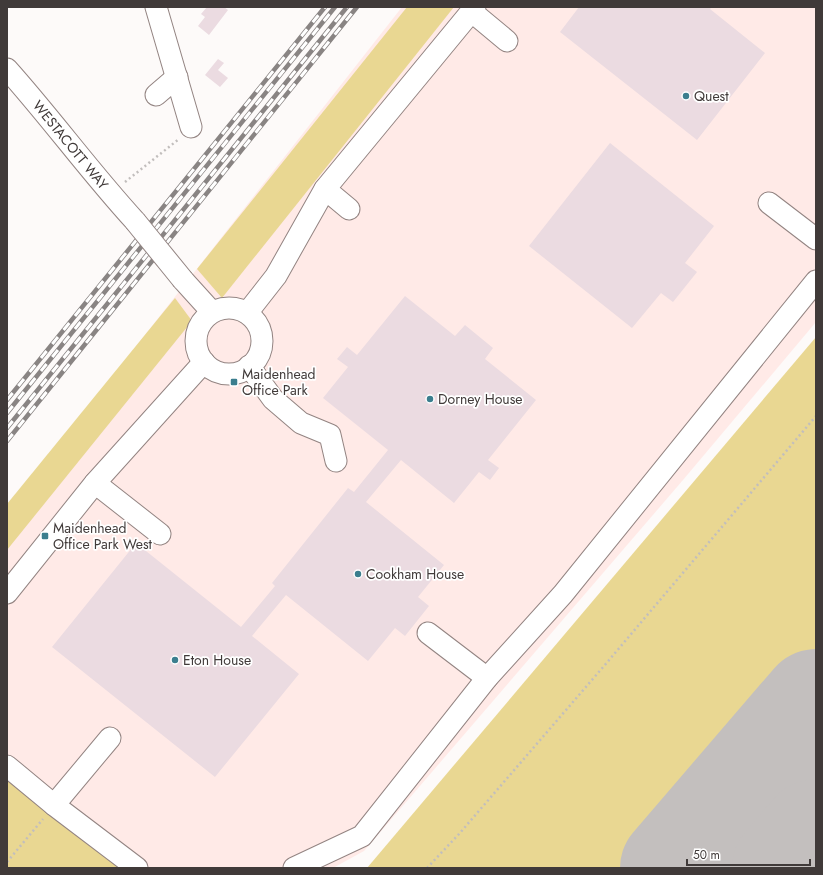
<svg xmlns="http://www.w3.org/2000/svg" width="823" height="875" font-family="Jost,sans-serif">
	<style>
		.built { fill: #ffeae7 }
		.green { fill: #e9d792 }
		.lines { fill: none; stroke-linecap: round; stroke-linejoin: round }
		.runway { stroke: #c3bfbe; stroke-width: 110 }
		.building { fill: #ebdbe1 }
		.minor-casing { stroke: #938482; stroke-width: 23 }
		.path { stroke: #c2bebd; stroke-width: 2.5; stroke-dasharray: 2 3; stroke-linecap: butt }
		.minor { stroke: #fff; stroke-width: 21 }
		.rail-casing { stroke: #898483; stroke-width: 4.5 }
		.rail { stroke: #fff; stroke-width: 3; stroke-dasharray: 9; stroke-linecap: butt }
		.minor-bridge-casing { stroke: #938482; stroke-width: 23; stroke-linecap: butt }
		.minor-bridge { stroke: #fff; stroke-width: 21 }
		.poi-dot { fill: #3b7e8e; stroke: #fff; stroke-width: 1.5 }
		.labels { text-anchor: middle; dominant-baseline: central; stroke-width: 3.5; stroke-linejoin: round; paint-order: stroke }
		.poi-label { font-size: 14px; fill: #403a39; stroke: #fff; text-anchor: start }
		.street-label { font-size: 14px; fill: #403a39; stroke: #fff }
	</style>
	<rect width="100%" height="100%" fill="#fdfaf9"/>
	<!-- built -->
	<polygon class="built" points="402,7 816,7 816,322 683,480 364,851 333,868 7,868 7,511"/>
	<!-- green -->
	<g class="green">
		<polygon points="407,7 454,7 222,298 197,269"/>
		<polygon points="175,298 192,321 7,550 7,504"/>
		<polygon points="816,337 816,868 367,868"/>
		<polygon points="7,772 128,868 7,868"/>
	</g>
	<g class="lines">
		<!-- runway -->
		<g class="runway">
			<polyline points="675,868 816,704"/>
			<polyline points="787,868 816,834"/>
		</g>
	</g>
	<!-- building -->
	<g class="building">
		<polygon points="207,7 224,7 228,10 209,35 198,26 205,17 201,14"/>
		<polygon points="579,7 712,7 710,9 765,53 697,140 560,32"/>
		<polygon points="218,59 224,63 218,70 228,78 220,87 205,75"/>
		<polygon points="610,143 714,226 685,263 697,272 673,302 661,293 632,328 529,246"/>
		<polygon points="405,296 455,336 465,325 493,348 485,359 536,400 488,460 499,468 490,480 479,472 454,503 401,460 366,502 444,565 418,597 429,606 405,636 395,628 368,661 286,595 252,636 299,674 215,777 52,647 136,543 241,627 275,586 272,583 348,488 354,492 388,450 323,398 348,367 337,359 347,347 357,355"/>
	</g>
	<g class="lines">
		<defs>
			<g id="minor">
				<polyline points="156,7 191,127"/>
				<polyline points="471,11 507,41"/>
				<path id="s1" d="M7,69c44,49 83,103 128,152"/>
				<polyline points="156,95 177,77"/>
				<polyline points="325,189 349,209"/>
				<polyline points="769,203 816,239"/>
				<polyline points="183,280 212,312"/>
				<circle cx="229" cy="341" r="33"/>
				<polyline points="247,313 276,276 325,189 475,7"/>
				<polyline points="249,366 273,399 301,423 330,435 336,461"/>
				<polyline points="95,483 160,534"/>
				<polyline points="7,593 95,483 204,362"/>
				<polyline points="428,633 487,678"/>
				<polyline points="7,766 54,805 137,868"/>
				<polyline points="54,805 110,738"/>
				<polyline points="294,868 362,836 487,678 563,594 816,281"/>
			</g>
		</defs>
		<!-- minor casing -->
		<use href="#minor" class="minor-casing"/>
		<!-- path -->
		<g class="path">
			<polyline points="125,182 179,139"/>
			<polyline points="7,862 43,819"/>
			<polyline points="427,868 459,834 604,666 816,416"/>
		</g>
		<!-- minor -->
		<use href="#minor" class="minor"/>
		<defs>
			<g id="rail">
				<polyline points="7,400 325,7"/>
				<polyline points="7,413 335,7"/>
				<polyline points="7,428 347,7"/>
				<polyline points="7,441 357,7"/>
			</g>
		</defs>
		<!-- rail casing -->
		<use href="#rail" class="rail-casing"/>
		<!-- rail -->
		<use href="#rail" class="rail"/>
		<defs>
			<polyline id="minor-bridge" points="135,221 183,280"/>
		</defs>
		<!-- minor-bridge casing -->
		<use href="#minor-bridge" class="minor-bridge-casing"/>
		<!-- minor-bridge -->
		<use href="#minor-bridge" class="minor-bridge"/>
	</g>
	<!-- markers -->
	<g class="poi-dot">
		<circle cx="686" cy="96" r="4"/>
		<rect x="230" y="378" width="8" height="8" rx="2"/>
		<circle cx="430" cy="399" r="4"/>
		<rect x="41" y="532" width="8" height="8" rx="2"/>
		<circle cx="358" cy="574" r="4"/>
		<circle cx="175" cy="660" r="4"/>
	</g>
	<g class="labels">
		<!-- poi labels -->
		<g class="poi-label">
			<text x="694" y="96">Quest</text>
			<text x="242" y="374">Maidenhead<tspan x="242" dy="16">Office Park</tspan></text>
			<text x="438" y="399">Dorney House</text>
			<text x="53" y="528">Maidenhead<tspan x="53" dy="16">Office Park West</tspan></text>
			<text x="366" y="574">Cookham House</text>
			<text x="183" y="660">Eton House</text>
		</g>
		<!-- street labels -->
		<g class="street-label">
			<text stroke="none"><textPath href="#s1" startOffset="99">WESTACOTT WAY</textPath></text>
		</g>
	</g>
	<!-- border -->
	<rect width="823" height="875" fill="none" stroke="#403a39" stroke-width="16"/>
	<!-- scale -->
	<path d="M687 859v6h123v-6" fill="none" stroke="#403a39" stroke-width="2"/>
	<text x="693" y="859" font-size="12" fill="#403a39" stroke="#ffffff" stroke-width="3" paint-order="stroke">50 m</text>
</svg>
